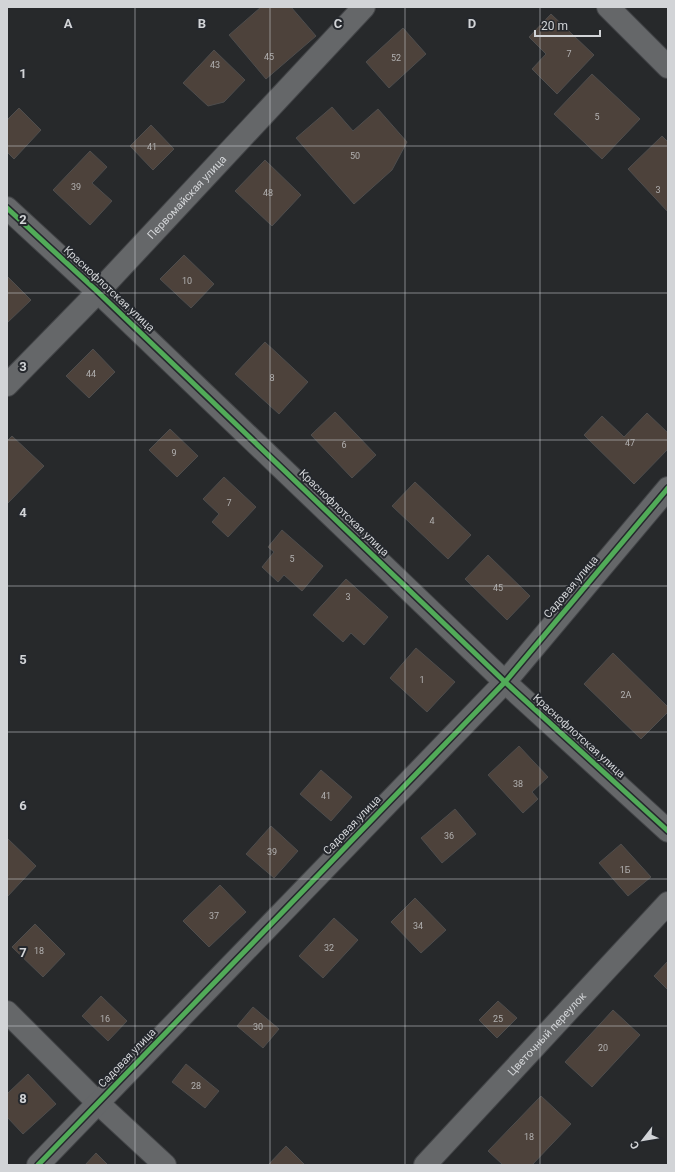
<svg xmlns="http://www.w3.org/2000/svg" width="675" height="1172" font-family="Roboto,sans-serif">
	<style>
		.building { fill: #4d423b; stroke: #4e4d4d }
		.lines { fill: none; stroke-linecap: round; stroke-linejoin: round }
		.minor-casing { stroke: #424447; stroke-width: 24 }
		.minor { stroke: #656769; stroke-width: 22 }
		.cycleway-casing { stroke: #25282d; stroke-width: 8 }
		.cycleway { stroke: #51ab58; stroke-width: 5 }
		.grid { fill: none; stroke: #d2d4d7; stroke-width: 1; stroke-opacity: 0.55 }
		.labels { text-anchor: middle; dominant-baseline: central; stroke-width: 4; stroke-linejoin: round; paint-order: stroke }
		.number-label { font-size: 9px; fill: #b1b0b0 }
		.street-label { font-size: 11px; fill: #d2d4d7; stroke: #25282d }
		.grid-label { font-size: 13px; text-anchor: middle; font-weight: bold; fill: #d2d4d7; stroke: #25282d; stroke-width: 4; stroke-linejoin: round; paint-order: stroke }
	</style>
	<rect width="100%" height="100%" fill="#27292b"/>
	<!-- building -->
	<g class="building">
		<polygon points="261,7 291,7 316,36 266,79 229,35"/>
		<polygon points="551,14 594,55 557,94 532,69 546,54 529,37"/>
		<polygon points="403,28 426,54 389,88 366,62"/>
		<polygon points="214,50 245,80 224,102 208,106 183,83"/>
		<polygon points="592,74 640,119 602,159 554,114"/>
		<polygon points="332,107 353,131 378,109 407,142 392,170 354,204 296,138"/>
		<polygon points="19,108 41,130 14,159 7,152 7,120"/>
		<polygon points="151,125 174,149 153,170 130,146"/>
		<polygon points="662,136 668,142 668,212 628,169"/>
		<polygon points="90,151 107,167 92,183 112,201 90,225 53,190"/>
		<polygon points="265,160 301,195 272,226 235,191"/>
		<polygon points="184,255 214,284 191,308 160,279"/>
		<polygon points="7,276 31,300 7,323"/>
		<polygon points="265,342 308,382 279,414 235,374"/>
		<polygon points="93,349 115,372 89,398 66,376"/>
		<polygon points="335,412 376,455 352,478 311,435"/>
		<polygon points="647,413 668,433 668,449 634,484 584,435 602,416 624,437"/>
		<polygon points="170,429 198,456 177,477 149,450"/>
		<polygon points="12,436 44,466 7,504 7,441"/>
		<polygon points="224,477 256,507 228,537 212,522 219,514 203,499"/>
		<polygon points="415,482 471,535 448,559 392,506"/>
		<polygon points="282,530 323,566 302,591 284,575 278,582 262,567 274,552 268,547"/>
		<polygon points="488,555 530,596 507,620 465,579"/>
		<polygon points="346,579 388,617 364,645 351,633 343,642 313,615"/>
		<polygon points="416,648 455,682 427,712 390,678"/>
		<polygon points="613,653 668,707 668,712 641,739 584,684"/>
		<polygon points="519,746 548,777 532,792 538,799 523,813 488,775"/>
		<polygon points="321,770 352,797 331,821 300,794"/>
		<polygon points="455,809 476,834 442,863 421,838"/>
		<polygon points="271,826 298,851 274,878 246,854"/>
		<polygon points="7,838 36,866 7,897"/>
		<polygon points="621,844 651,877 628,896 599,863"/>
		<polygon points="220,885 246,912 209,947 183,921"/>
		<polygon points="415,898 446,930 421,953 391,922"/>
		<polygon points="334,918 358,940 323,978 299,956"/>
		<polygon points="35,924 65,954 43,977 12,947"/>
		<polygon points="668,961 668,990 654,976"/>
		<polygon points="101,996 127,1021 108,1041 82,1016"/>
		<polygon points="498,1001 517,1018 497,1038 479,1020"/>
		<polygon points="253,1007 279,1029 263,1048 237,1026"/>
		<polygon points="613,1010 640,1035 592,1087 565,1062"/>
		<polygon points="186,1064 219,1091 205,1108 172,1082"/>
		<polygon points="28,1074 56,1104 23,1134 7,1117 7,1094"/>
		<polygon points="541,1096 571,1124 532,1165 503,1165 488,1151"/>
		<polygon points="286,1146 305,1165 268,1165"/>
		<polygon points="96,1153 108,1165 85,1165"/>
	</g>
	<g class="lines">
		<defs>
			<g id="minor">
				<polyline points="608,7 668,67"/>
				<polyline points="7,208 98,292 505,682 668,831"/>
				<path id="s1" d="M7,385l91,-93 266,-285"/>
				<polyline points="7,1012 98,1103 165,1165"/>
				<polyline points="38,1165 505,682 668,488"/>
				<path id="s2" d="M425,1165l243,-262"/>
			</g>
		</defs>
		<!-- minor casing -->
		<use href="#minor" class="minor-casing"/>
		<!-- minor -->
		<use href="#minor" class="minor"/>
		<defs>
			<g id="cycleway">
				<polyline points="7,208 98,292 505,682 668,831"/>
				<polyline points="38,1165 505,682 668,488"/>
			</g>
		</defs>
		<!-- cycleway casing -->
		<use href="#cycleway" class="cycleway-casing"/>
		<!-- cycleway -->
		<use href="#cycleway" class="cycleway"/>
	</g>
	<!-- grid -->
	<path class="grid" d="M135,7v1158M270,7v1158M405,7v1158M540,7v1158M7,146h661M7,293h661M7,440h661M7,586h661M7,732h661M7,879h661M7,1026h661"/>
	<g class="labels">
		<!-- number labels -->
		<g class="number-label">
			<text x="569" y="54">7</text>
			<text x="269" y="57">45</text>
			<text x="396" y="58">52</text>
			<text x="215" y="65">43</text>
			<text x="597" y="117">5</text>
			<text x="152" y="147">41</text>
			<text x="355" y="156">50</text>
			<text x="76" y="187">39</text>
			<text x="658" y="190">3</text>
			<text x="268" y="193">48</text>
			<text x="187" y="281">10</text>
			<text x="91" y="374">44</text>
			<text x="272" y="378">8</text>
			<text x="630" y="443">47</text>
			<text x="344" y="445">6</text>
			<text x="174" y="453">9</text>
			<text x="229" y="503">7</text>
			<text x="432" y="521">4</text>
			<text x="292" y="559">5</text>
			<text x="498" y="588">45</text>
			<text x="348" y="597">3</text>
			<text x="422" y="680">1</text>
			<text x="626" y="695">2А</text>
			<text x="518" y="784">38</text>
			<text x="326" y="796">41</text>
			<text x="449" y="836">36</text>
			<text x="272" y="852">39</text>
			<text x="625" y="870">1Б</text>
			<text x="214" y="916">37</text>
			<text x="418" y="926">34</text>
			<text x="329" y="948">32</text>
			<text x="39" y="951">18</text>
			<text x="105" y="1019">16</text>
			<text x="498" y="1019">25</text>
			<text x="258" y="1027">30</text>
			<text x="603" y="1048">20</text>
			<text x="196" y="1086">28</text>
			<text x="529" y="1137">18</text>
		</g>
		<!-- street labels -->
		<g class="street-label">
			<text stroke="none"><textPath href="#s1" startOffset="260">Первомайская улица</textPath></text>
			<text transform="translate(109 289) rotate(43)">Краснофлотская улица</text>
			<text transform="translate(344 513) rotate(44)">Краснофлотская улица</text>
			<text transform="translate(571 587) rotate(-50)">Садовая улица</text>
			<text transform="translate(579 736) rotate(42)">Краснофлотская улица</text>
			<text transform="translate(352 825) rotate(-46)">Садовая улица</text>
			<text stroke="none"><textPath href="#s2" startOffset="179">Цветочный переулок</textPath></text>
			<text transform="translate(127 1058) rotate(-46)">Садовая улица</text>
		</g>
	</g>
	<g class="grid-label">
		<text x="68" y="28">A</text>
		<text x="202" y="28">B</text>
		<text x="338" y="28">C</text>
		<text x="472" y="28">D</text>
		<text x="23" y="78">1</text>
		<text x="23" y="224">2</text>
		<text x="23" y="371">3</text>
		<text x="23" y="517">4</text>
		<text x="23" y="664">5</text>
		<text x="23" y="810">6</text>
		<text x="23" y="957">7</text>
		<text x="23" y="1103">8</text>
	</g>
	<!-- border -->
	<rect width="675" height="1172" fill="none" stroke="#d2d4d7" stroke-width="16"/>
	<!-- north arrow -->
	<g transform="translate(643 1140) rotate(239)" stroke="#25282d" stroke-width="3" paint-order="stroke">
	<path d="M0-3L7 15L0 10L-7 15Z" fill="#d2d4d7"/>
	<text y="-6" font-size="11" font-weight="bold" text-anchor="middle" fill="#d2d4d7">С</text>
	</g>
	<!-- scale -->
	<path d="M535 30v6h65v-6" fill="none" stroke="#d2d4d7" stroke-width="2"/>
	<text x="541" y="30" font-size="12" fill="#d2d4d7" stroke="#25282d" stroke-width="3" paint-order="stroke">20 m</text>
</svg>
